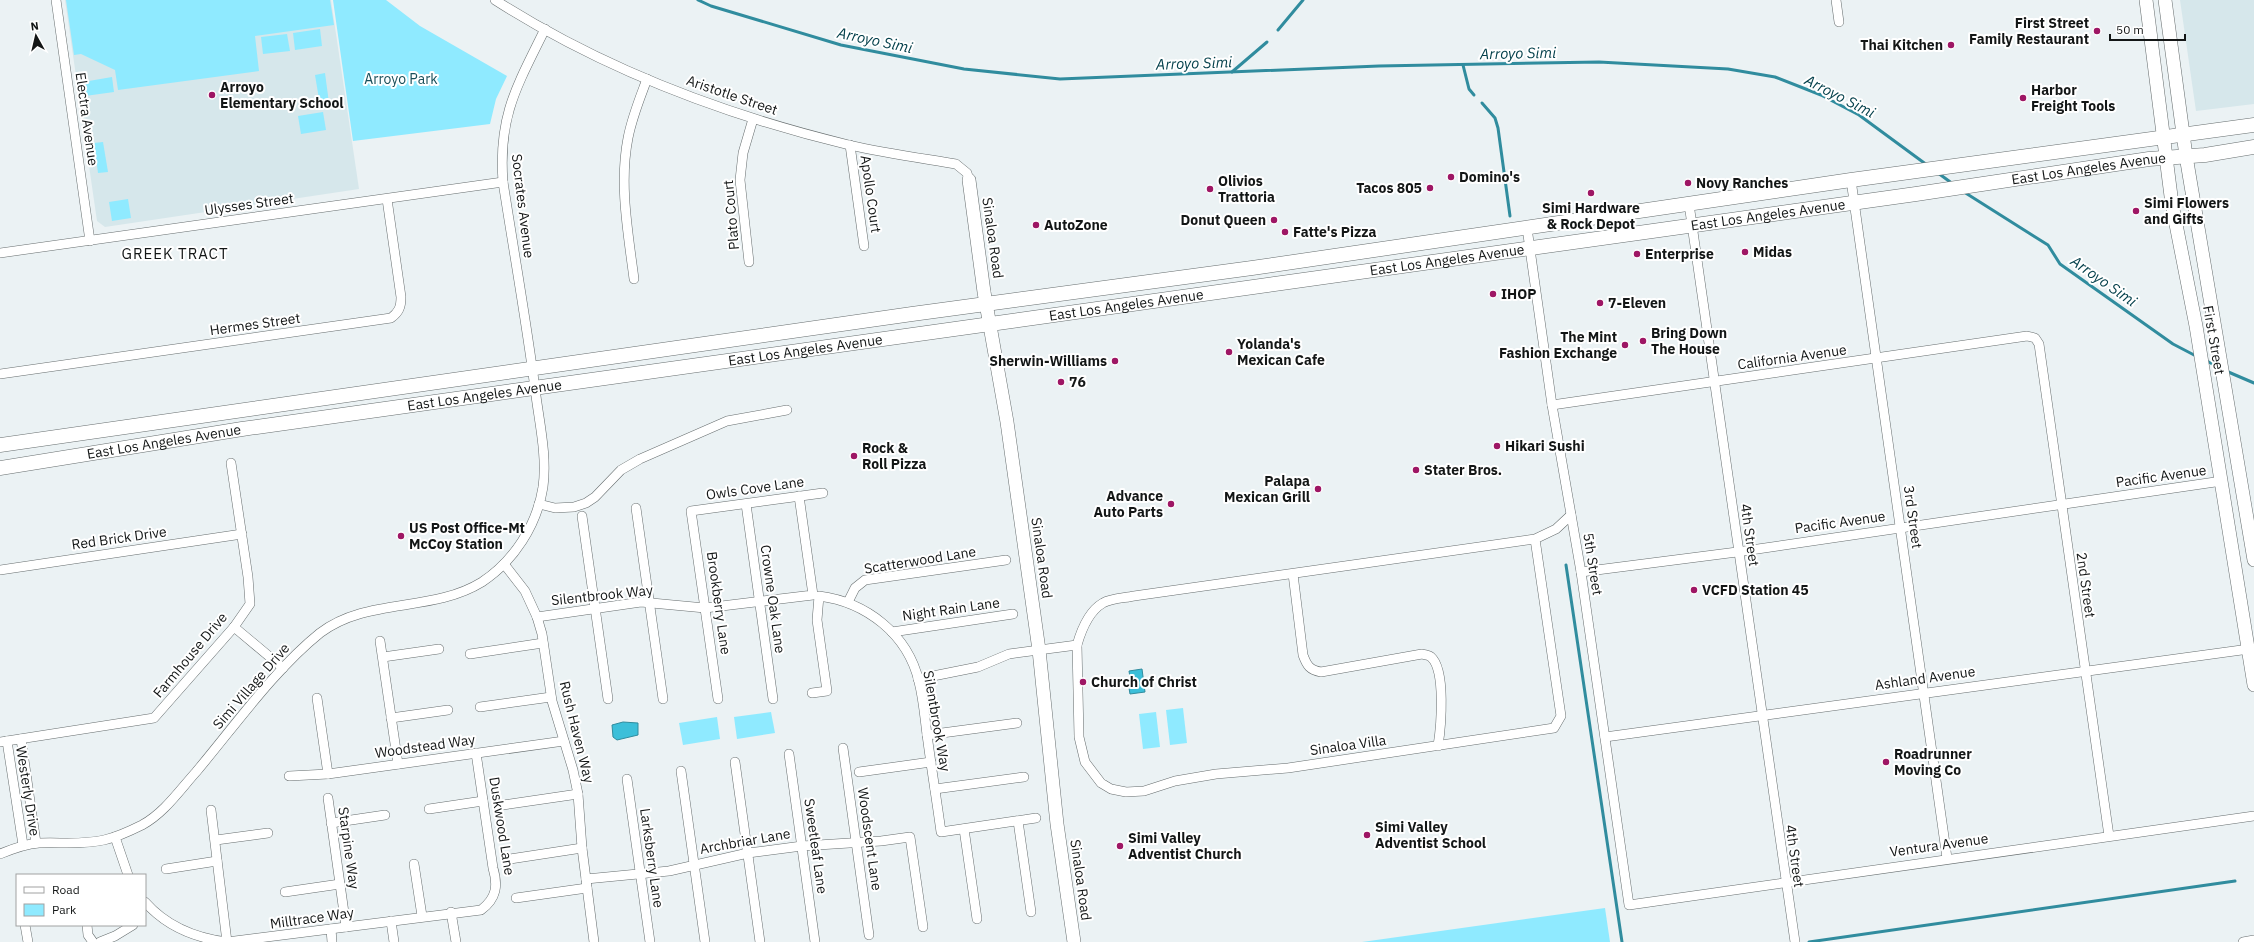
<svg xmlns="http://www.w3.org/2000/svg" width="2254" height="942" font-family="'IBM Plex Sans',sans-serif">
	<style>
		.built { fill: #d6e7eb }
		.green { fill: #8feaff }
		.water { fill: #3cbfd9; stroke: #308c9e }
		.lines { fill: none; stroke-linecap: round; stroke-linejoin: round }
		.stream { stroke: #308c9e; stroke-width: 3 }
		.street-casing { stroke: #666d6e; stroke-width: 10 }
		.secondary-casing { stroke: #666d6e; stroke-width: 14 }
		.primary-casing { stroke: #666d6e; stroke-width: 15 }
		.street { stroke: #fff; stroke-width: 9 }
		.secondary { stroke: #fff; stroke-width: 13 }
		.primary { stroke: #fff; stroke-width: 14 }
		.poi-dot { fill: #9e1664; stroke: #fff; stroke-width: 1.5 }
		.labels { text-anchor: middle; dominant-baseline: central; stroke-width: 4; stroke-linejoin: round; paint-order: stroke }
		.poi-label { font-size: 14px; font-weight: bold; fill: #131616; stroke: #fff; text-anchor: start }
		.park-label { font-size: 14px; fill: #194f5a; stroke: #fff }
		.street-label { font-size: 14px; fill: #131616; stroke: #fff }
		.water-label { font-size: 15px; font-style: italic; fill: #05414c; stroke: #fff }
		.neighbourhood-label { font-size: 15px; letter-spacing: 1px; fill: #131616; stroke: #fff }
	</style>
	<rect width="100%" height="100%" fill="#ebf2f4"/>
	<!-- built -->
	<g class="built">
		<polygon points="65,0 331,0 359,189 105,227 97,221"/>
		<polygon points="2180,0 2254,0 2254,104 2196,111"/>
	</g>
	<!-- green -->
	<g class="green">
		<polygon points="66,0 330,0 334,25 255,36 259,71 118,90 115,70 81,54 74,55"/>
		<polygon points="333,0 386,0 420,26 507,76 496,99 490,124 353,141"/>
		<polygon points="320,29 322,46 295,50 293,33"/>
		<polygon points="287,34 290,51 263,54 261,37"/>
		<polygon points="325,73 329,103 320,105 315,75"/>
		<polygon points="112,77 114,92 85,96 83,82"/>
		<polygon points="323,112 326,130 301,134 298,116"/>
		<polygon points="103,142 108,172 98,173 94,143"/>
		<polygon points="128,199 131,218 112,221 109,202"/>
		<polygon points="1183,708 1187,743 1170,745 1166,710"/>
		<polygon points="771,712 775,733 737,739 734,717"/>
		<polygon points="1156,712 1160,747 1143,749 1139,714"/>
		<polygon points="717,717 720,739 683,745 679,723"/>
		<polygon points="1605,908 1610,942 1362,942"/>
	</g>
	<!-- water -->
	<g class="water">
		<polygon points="1142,669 1145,692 1130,694 1129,688 1131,684 1129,671"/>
		<polygon points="623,722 638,723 638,735 617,740 613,737 612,725"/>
	</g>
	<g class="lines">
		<!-- stream -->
		<g class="stream">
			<polyline points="698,0 711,6 841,45 964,69 1060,79 1379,66 1599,62 1728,69 1775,77 1821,95 1859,115 1927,165"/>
			<polyline points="1278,30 1303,0"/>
			<polyline points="1463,65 1469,89 1474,95"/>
			<polyline points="1232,72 1267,42"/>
			<polyline points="1482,103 1495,118 1498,128 1510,216"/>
			<polyline points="1938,173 1953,184"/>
			<polyline points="1964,192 2048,245 2060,264 2173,344 2196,356"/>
			<polyline points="2205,360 2218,367"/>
			<polyline points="2226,371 2254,383"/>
			<polyline points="1566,565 1622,942"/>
			<polyline points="1809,942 2235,881"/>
		</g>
		<defs>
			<g id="street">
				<polyline points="56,0 90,241"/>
				<path d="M495,0c108,69 230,115 354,145 35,8 71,13 107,19l11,9 2,7"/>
				<polyline points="1836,0 1839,22"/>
				<polyline points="850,145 864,246"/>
				<polyline points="1851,180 1947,858"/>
				<polyline points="1689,204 1795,942"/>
				<polyline points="1527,228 1552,405 1581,572 1629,905 2254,816"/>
				<polyline points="0,253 503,182"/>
				<polyline points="749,262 740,180 743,153 753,119"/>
				<path d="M634,279c-6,-47 -15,-95 -6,-141 4,-21 12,-40 19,-59"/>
				<path d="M0,374l391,-56c8,-6 10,-11 10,-21l-14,-98"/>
				<polyline points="1552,405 2027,336 2035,338 2039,344 2109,836"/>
				<polyline points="539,504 555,508 574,507 586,503 595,497 621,470 640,459 727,421 787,410"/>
				<polyline points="746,504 773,699"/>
				<polyline points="636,508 663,699"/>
				<polyline points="582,516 608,699"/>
				<path d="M1535,539l26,177 -7,12 -266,40 -72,6 -41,7 -31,10 -18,1 -15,-3 -10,-6 -16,-21 -6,-25 -2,-92c4,-14 12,-34 26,-42 8,-5 22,-5 31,-7l401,-57 21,-10 15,-14"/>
				<polyline points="504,564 525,591 537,617 542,634 552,701 573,770 578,794 582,848 594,942"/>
				<polyline points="0,570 242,534"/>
				<polyline points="1581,572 1737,552 2222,481"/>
				<path d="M1293,574l10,81c4,11 7,15 18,17l101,-18c3,1 7,1 9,3 15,13 10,70 7,89"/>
				<polyline points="848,602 855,588 865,580 1006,560"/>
				<polyline points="537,617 641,602 705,608 813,595 799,496"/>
				<polyline points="234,627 283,668"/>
				<polyline points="892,632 1013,614"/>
				<polyline points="380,641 398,764"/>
				<polyline points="470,654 543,643"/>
				<polyline points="383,657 439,649"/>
				<polyline points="918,679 978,667 1009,654 1077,645"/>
				<path d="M812,693l15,-2 -10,-71 2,-24c47,6 89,38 100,86 5,19 6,40 9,60 4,30 9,60 13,90l95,-14"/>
				<polyline points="317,698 328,774"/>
				<polyline points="718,699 691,511 823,493"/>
				<polyline points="480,707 551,697"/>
				<polyline points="391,718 448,710"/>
				<polyline points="927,735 1017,723"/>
				<polyline points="1605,737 2249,649"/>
				<polyline points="21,739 36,843"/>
				<polyline points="7,741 23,845"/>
				<polyline points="0,742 154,718 234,627 250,604 248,577 231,463"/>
				<polyline points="843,748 869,935"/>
				<polyline points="789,754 815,942"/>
				<polyline points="735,762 760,942"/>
				<polyline points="681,771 705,942"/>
				<polyline points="859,772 931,762"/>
				<polyline points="289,776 328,774 564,741"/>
				<polyline points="627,779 650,942"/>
				<polyline points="935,789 1024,777"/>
				<polyline points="328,798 346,927"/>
				<polyline points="503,805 578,794"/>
				<polyline points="429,809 483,801"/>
				<polyline points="211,810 227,942"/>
				<polyline points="1018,821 1031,912"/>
				<polyline points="331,823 385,815"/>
				<polyline points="964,829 977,919"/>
				<polyline points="115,837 128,875"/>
				<polyline points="216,840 268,833"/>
				<path d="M0,854c12,-5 25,-10 39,-11 21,-1 44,2 65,-3 13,-3 26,-9 38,-15 22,-12 37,-34 54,-53 38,-45 78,-102 124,-139 47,-36 112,-20 162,-51 32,-21 55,-57 61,-95 4,-30 -3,-61 -7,-91 -9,-71 -22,-143 -33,-214 -5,-66 14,-96 42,-153"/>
				<polyline points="510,859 582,848"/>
				<polyline points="414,864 422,916"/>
				<polyline points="166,869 217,861"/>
				<polyline points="586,879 669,871 748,853 802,846 881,841 910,837 923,927"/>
				<polyline points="285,892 340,884"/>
				<polyline points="516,898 587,888"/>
				<path d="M145,902c22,25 50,36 82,40l254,-32c16,-12 17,-25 12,-42l-17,-115"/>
				<polyline points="451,912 456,942"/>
				<polyline points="391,921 394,942"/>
				<polyline points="25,925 28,942"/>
				<polyline points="87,925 88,935 93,942"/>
				<polyline points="331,929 332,942"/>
				<polyline points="100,942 115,936 133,925"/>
				<polyline points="2243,942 2254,940"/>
			</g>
			<g id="secondary">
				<polyline points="2146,0 2172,204 2196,326 2254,685"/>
				<polyline points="2165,0 2186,156 2254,560"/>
				<polyline points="969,180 984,292 1007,422 1039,650 1057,824 1074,942"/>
			</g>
			<g id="primary">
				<polyline points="0,445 912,314 1252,268 1851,180 2254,125"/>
				<path id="s1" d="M0,468l242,-39 1674,-235 233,-35 56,-4 49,-8"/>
			</g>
		</defs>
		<!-- street casing -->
		<use href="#street" class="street-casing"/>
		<!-- secondary casing -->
		<use href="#secondary" class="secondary-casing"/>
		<!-- primary casing -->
		<use href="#primary" class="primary-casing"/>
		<!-- street -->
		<use href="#street" class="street"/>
		<!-- secondary -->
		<use href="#secondary" class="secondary"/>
		<!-- primary -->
		<use href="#primary" class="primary"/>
	</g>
	<!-- markers -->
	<g class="poi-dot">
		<circle cx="2097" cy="31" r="4"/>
		<circle cx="1951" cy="45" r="4"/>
		<circle cx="212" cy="95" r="4"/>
		<circle cx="2023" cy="98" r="4"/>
		<circle cx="1451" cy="177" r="4"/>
		<circle cx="1688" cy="183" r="4"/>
		<circle cx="1430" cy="188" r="4"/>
		<circle cx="1210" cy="189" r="4"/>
		<circle cx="1591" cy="193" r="4"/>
		<circle cx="2136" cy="211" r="4"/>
		<circle cx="1274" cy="220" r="4"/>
		<circle cx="1036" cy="225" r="4"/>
		<circle cx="1285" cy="232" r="4"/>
		<circle cx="1745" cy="252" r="4"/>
		<circle cx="1637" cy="254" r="4"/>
		<circle cx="1493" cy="294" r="4"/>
		<circle cx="1600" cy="303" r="4"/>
		<circle cx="1643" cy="341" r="4"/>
		<circle cx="1625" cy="345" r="4"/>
		<circle cx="1229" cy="352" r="4"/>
		<circle cx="1115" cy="361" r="4"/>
		<circle cx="1061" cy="382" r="4"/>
		<circle cx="1497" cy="446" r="4"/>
		<circle cx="854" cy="456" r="4"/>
		<circle cx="1416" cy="470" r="4"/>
		<circle cx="1318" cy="489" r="4"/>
		<circle cx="1171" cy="504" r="4"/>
		<circle cx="401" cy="536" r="4"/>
		<circle cx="1694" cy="590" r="4"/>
		<circle cx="1083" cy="682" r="4"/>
		<circle cx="1886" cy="762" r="4"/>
		<circle cx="1367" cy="835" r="4"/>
		<circle cx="1120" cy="846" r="4"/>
	</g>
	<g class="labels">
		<!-- poi labels -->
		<g class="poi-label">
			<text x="2089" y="23" text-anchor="end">First Street<tspan x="2089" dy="16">Family Restaurant</tspan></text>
			<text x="1943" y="45" text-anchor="end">Thai Kitchen</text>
			<text x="220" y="87">Arroyo<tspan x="220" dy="16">Elementary School</tspan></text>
			<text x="2031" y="90">Harbor<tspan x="2031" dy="16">Freight Tools</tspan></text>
			<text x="1459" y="177">Domino's</text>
			<text x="1218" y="181">Olivios<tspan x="1218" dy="16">Trattoria</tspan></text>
			<text x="1696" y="183">Novy Ranches</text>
			<text x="1422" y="188" text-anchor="end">Tacos 805</text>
			<text x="2144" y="203">Simi Flowers<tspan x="2144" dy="16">and Gifts</tspan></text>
			<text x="1591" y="208" text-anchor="middle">Simi Hardware<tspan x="1591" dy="16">&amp; Rock Depot</tspan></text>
			<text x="1266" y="220" text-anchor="end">Donut Queen</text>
			<text x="1044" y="225">AutoZone</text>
			<text x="1293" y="232">Fatte's Pizza</text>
			<text x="1753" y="252">Midas</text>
			<text x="1645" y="254">Enterprise</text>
			<text x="1501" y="294">IHOP</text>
			<text x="1608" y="303">7-Eleven</text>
			<text x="1651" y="333">Bring Down<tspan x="1651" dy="16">The House</tspan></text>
			<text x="1617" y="337" text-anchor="end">The Mint<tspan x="1617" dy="16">Fashion Exchange</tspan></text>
			<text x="1237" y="344">Yolanda's<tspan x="1237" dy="16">Mexican Cafe</tspan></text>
			<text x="1107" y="361" text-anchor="end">Sherwin-Williams</text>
			<text x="1069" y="382">76</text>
			<text x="1505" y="446">Hikari Sushi</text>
			<text x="862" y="448">Rock &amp;<tspan x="862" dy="16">Roll Pizza</tspan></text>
			<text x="1424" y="470">Stater Bros.</text>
			<text x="1310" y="481" text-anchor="end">Palapa<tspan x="1310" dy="16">Mexican Grill</tspan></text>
			<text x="1163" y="496" text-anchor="end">Advance<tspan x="1163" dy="16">Auto Parts</tspan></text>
			<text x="409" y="528">US Post Office-Mt<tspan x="409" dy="16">McCoy Station</tspan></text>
			<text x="1702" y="590">VCFD Station 45</text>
			<text x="1091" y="682">Church of Christ</text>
			<text x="1894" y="754">Roadrunner<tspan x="1894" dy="16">Moving Co</tspan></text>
			<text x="1375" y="827">Simi Valley<tspan x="1375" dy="16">Adventist School</tspan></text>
			<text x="1128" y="838">Simi Valley<tspan x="1128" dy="16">Adventist Church</tspan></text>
		</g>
		<!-- park labels -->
		<g class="park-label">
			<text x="401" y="79">Arroyo Park</text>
		</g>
		<!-- street labels -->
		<g class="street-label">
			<text transform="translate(732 95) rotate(19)">Aristotle Street</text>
			<text transform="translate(87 119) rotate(82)">Electra Avenue</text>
			<text stroke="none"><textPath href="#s1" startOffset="2110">East Los Angeles Avenue</textPath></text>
			<text transform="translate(871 194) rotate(82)">Apollo Court</text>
			<text transform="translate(249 204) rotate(-8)">Ulysses Street</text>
			<text transform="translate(523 206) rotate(83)">Socrates Avenue</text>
			<text stroke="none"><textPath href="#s1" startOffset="1786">East Los Angeles Avenue</textPath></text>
			<text transform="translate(731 215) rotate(-95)">Plato Court</text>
			<text transform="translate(993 238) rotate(82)">Sinaloa Road</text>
			<text stroke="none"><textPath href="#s1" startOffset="1462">East Los Angeles Avenue</textPath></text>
			<text stroke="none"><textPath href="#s1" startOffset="1138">East Los Angeles Avenue</textPath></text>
			<text transform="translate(255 324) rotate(-8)">Hermes Street</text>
			<text transform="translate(2214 340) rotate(80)">First Street</text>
			<text stroke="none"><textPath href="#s1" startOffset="814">East Los Angeles Avenue</textPath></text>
			<text transform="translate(1792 357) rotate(-8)">California Avenue</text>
			<text stroke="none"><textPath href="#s1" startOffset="490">East Los Angeles Avenue</textPath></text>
			<text stroke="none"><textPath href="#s1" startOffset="166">East Los Angeles Avenue</textPath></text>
			<text transform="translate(2161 476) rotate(-8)">Pacific Avenue</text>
			<text transform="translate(755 488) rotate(-8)">Owls Cove Lane</text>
			<text transform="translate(1913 517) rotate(82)">3rd Street</text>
			<text transform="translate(1840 522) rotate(-8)">Pacific Avenue</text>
			<text transform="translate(1750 535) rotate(82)">4th Street</text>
			<text transform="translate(119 538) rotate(-8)">Red Brick Drive</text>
			<text transform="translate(1042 558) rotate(82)">Sinaloa Road</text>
			<text transform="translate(920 560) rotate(-9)">Scatterwood Lane</text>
			<text transform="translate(1593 564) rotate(81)">5th Street</text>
			<text transform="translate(2086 585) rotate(82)">2nd Street</text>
			<text transform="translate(602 595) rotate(-6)">Silentbrook Way</text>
			<text transform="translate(773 599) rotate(82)">Crowne Oak Lane</text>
			<text transform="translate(719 603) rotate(82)">Brookberry Lane</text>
			<text transform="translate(951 609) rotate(-8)">Night Rain Lane</text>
			<text transform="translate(190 655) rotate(-50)">Farmhouse Drive</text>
			<text transform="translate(1925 678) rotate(-8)">Ashland Avenue</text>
			<text transform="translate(251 686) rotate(-49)">Simi Village Drive</text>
			<text transform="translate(937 721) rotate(80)">Silentbrook Way</text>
			<text transform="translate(577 732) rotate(76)">Rush Haven Way</text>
			<text transform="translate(1348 745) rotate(-8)">Sinaloa Villa</text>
			<text transform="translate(425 746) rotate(-8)">Woodstead Way</text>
			<text transform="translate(28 791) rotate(81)">Westerly Drive</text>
			<text transform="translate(502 826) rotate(81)">Duskwood Lane</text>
			<text transform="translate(870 839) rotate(82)">Woodscent Lane</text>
			<text transform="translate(745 841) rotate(-10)">Archbriar Lane</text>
			<text transform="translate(1939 845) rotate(-8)">Ventura Avenue</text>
			<text transform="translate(816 846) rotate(82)">Sweetleaf Lane</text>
			<text transform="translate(349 848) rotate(82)">Starpine Way</text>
			<text transform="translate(1795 856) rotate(82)">4th Street</text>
			<text transform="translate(652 858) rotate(82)">Larksberry Lane</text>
			<text transform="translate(1081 880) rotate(82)">Sinaloa Road</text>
			<text transform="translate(312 918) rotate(-8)">Milltrace Way</text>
		</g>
		<!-- water labels -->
		<g class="water-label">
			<text transform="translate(875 40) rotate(12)">Arroyo Simi</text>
			<text transform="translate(1518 53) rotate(-1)">Arroyo Simi</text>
			<text transform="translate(1194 63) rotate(-2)">Arroyo Simi</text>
			<text transform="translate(1840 96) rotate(27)">Arroyo Simi</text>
			<text transform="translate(2104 281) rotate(35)">Arroyo Simi</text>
		</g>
		<!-- neighbourhood labels -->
		<g class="neighbourhood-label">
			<text x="175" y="253">GREEK TRACT</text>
		</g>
	</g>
	<!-- legend -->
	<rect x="16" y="874" width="130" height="52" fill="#ffffff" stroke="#a1a2a2"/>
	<rect x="24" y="887" width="20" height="6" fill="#ffffff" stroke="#a1a2a2"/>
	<text x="52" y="894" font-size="12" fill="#131616">Road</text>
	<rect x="24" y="904" width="20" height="12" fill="#8feaff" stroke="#a1a2a2"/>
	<text x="52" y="914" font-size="12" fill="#131616">Park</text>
	<!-- north arrow -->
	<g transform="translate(36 36) rotate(352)" stroke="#ffffff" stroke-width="3" paint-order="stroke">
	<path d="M0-3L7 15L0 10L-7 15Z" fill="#131616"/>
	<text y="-6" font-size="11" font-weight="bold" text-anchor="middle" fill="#131616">N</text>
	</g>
	<!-- scale -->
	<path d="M2110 34v6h75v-6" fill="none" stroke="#131616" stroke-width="2"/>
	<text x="2116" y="34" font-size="12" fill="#131616" stroke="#ffffff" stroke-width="3" paint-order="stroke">50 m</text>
</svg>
